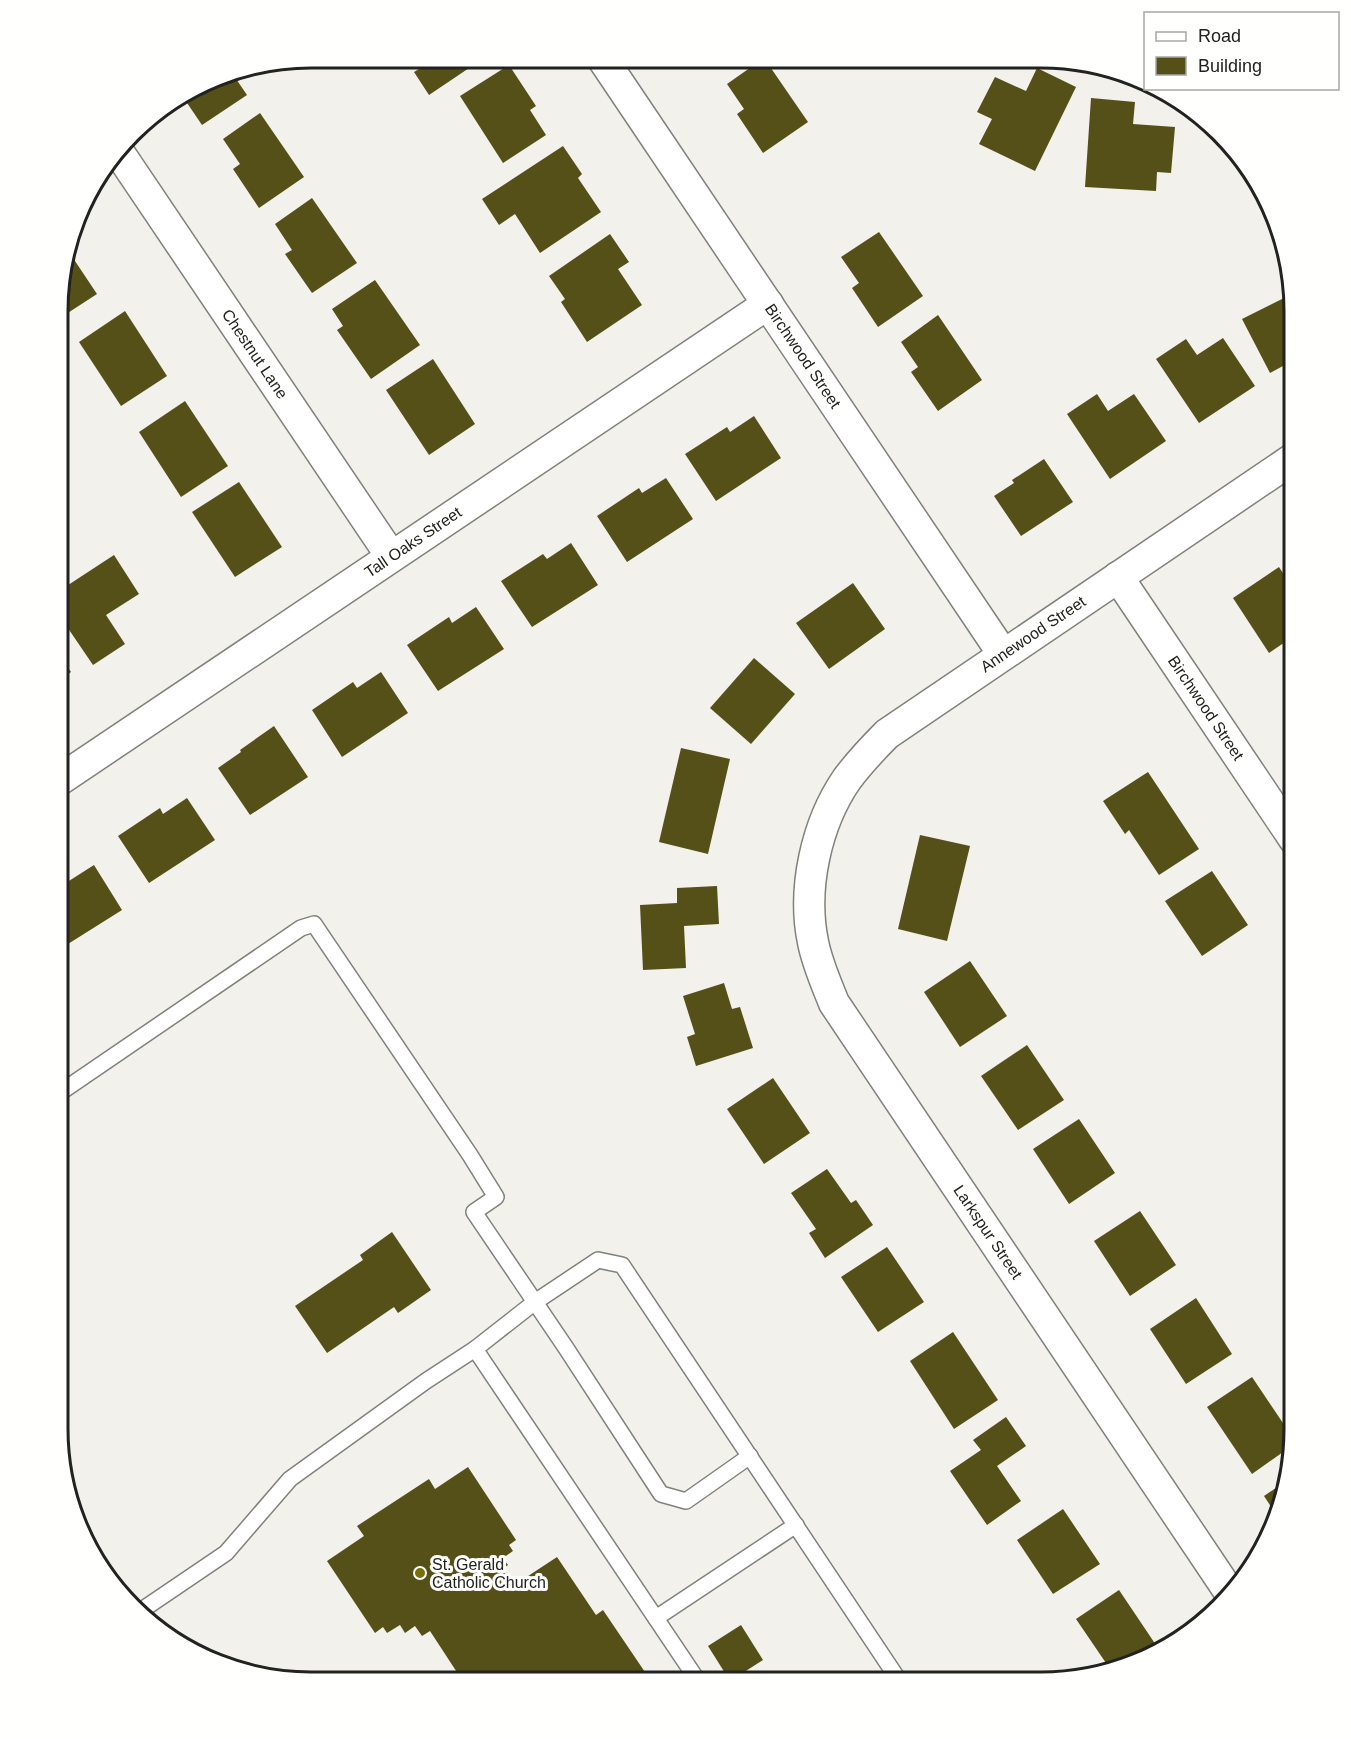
<svg xmlns="http://www.w3.org/2000/svg" width="1351" height="1739" font-family="Arial,sans-serif">
	<style>
		.building { fill: #554f18 }
		.lines { fill: none; stroke-linecap: round; stroke-linejoin: round }
		.service-casing { stroke: #81817c; stroke-width: 18 }
		.minor-casing { stroke: #81817c; stroke-width: 33 }
		.service { stroke: #fff; stroke-width: 15 }
		.minor { stroke: #fff; stroke-width: 30 }
		.poi-dot { fill: #776e0c; stroke: #fffffe; stroke-width: 2 }
		.labels { text-anchor: middle; dominant-baseline: central; stroke-width: 6; stroke-linejoin: round; paint-order: stroke }
		.street-label { font-size: 16px; fill: #222220; stroke: #fffffe }
		.poi-label { font-size: 16px; fill: #222220; stroke: #fffffe; text-anchor: start }
		.rim { fill: none; stroke: #222220; stroke-width: 3 }
	</style>
	<rect width="100%" height="100%" fill="#f2f1eb"/>
	<!-- building -->
	<g class="building">
		<polygon points="411,57 484,58 429,95 414,72 419,69"/>
		<polygon points="700,58 715,58 705,65"/>
		<polygon points="764,58 808,122 763,153 737,114 744,109 727,84"/>
		<polygon points="952,59 964,59 956,65"/>
		<polygon points="509,65 536,106 530,110 546,135 503,163 460,96"/>
		<polygon points="1037,68 1076,87 1035,171 979,144 992,119 977,112 995,77 1026,91"/>
		<polygon points="230,70 247,95 202,125 183,97"/>
		<polygon points="1091,98 1135,102 1133,124 1175,127 1171,173 1157,172 1156,191 1085,187"/>
		<polygon points="260,113 304,177 259,208 233,169 240,164 223,139"/>
		<polygon points="563,146 582,174 578,178 601,212 540,253 515,214 499,225 482,199"/>
		<polygon points="312,198 357,263 312,293 285,254 292,250 275,224"/>
		<polygon points="879,232 923,296 878,327 852,288 859,283 841,257"/>
		<polygon points="610,234 629,262 618,269 642,305 587,342 561,302 565,299 549,276"/>
		<polygon points="73,238 78,246 69,252 97,294 60,318 59,277"/>
		<polygon points="375,280 420,345 371,379 337,330 343,326 332,309"/>
		<polygon points="1290,295 1294,310 1294,360 1270,373 1242,319"/>
		<polygon points="125,311 167,376 121,406 79,342"/>
		<polygon points="938,315 982,380 938,411 911,372 918,367 901,342"/>
		<polygon points="1223,338 1255,386 1199,423 1156,359 1186,339 1197,355"/>
		<polygon points="433,359 475,424 429,455 386,390"/>
		<polygon points="1097,394 1108,411 1134,394 1166,441 1110,479 1067,414"/>
		<polygon points="185,401 228,466 181,497 139,432"/>
		<polygon points="754,416 781,458 716,501 685,454 727,427 730,432"/>
		<polygon points="1044,459 1073,502 1021,536 994,496 1014,483 1012,480"/>
		<polygon points="666,478 693,519 627,562 597,516 639,488 642,493"/>
		<polygon points="239,482 282,547 235,577 192,512"/>
		<polygon points="571,543 598,585 532,627 501,581 543,554 547,559"/>
		<polygon points="114,555 139,594 106,615 125,644 93,665 59,615 59,591"/>
		<polygon points="1279,567 1294,590 1294,636 1269,653 1233,598"/>
		<polygon points="853,583 885,629 829,669 796,623"/>
		<polygon points="476,607 504,649 438,691 407,645 449,617 452,623"/>
		<polygon points="58,653 71,672 58,681"/>
		<polygon points="754,658 795,694 751,744 710,708"/>
		<polygon points="381,672 408,713 342,757 312,710 353,682 357,688"/>
		<polygon points="1294,672 1294,692 1285,678"/>
		<polygon points="274,726 308,777 250,815 218,768 241,752 240,750"/>
		<polygon points="681,748 730,759 708,854 659,842"/>
		<polygon points="1148,772 1199,849 1159,875 1129,830 1125,834 1103,801"/>
		<polygon points="187,798 215,840 149,883 118,836 160,808 163,814"/>
		<polygon points="920,835 970,846 947,941 898,929"/>
		<polygon points="94,865 122,910 60,949 58,946 58,881 61,886"/>
		<polygon points="1212,871 1248,925 1202,956 1165,901"/>
		<polygon points="717,886 719,924 684,926 686,968 643,970 640,905 677,903 677,888"/>
		<polygon points="970,961 1007,1016 960,1047 924,992"/>
		<polygon points="724,983 732,1009 740,1007 753,1048 696,1066 687,1037 695,1034 683,996"/>
		<polygon points="1027,1045 1064,1100 1018,1130 981,1076"/>
		<polygon points="773,1078 810,1133 764,1164 727,1109"/>
		<polygon points="1079,1119 1115,1173 1069,1204 1033,1149"/>
		<polygon points="827,1169 851,1203 856,1200 873,1225 825,1258 809,1233 816,1229 791,1193"/>
		<polygon points="1140,1211 1176,1265 1130,1296 1094,1241"/>
		<polygon points="392,1232 431,1290 398,1313 394,1307 327,1353 295,1306 363,1260 360,1255"/>
		<polygon points="887,1247 924,1302 878,1332 841,1277"/>
		<polygon points="1196,1298 1232,1354 1186,1384 1150,1329"/>
		<polygon points="953,1332 998,1400 954,1429 910,1361"/>
		<polygon points="1252,1377 1293,1438 1293,1445 1252,1474 1207,1407"/>
		<polygon points="1006,1417 1026,1446 997,1466 1021,1501 987,1525 950,1471 981,1450 973,1440"/>
		<polygon points="468,1467 516,1540 509,1545 513,1551 503,1558 508,1565 502,1569 508,1578 501,1582 507,1590 557,1557 596,1615 603,1610 651,1681 462,1680 430,1631 422,1636 415,1626 405,1633 400,1625 387,1633 383,1627 375,1633 327,1561 364,1536 357,1526 429,1479 435,1489"/>
		<polygon points="1286,1481 1280,1510 1277,1516 1264,1496"/>
		<polygon points="1063,1509 1100,1564 1053,1594 1017,1540"/>
		<polygon points="1119,1590 1160,1651 1153,1656 1108,1666 1076,1619"/>
		<polygon points="741,1625 763,1660 730,1681 708,1646"/>
	</g>
	<g class="lines">
		<defs>
			<g id="service">
				<polyline points="58,1094 301,928 314,924 470,1155 496,1197 474,1212 566,1348 661,1494 686,1501 750,1456"/>
				<polyline points="475,1349 535,1302 598,1260 622,1265 900,1682"/>
				<polyline points="139,1612 226,1553 290,1479 426,1381 475,1349 698,1681"/>
				<polyline points="656,1618 796,1525"/>
			</g>
			<g id="minor">
				<polyline points="602,58 1003,654"/>
				<polyline points="118,151 391,556"/>
				<polyline points="1118,577 1294,839"/>
				<polyline points="58,781 768,304"/>
				<path d="M1230,1593l-396,-590c-8,-20 -17,-40 -21,-61 -11,-53 3,-118 34,-163 12,-16 26,-31 40,-45l407,-276"/>
			</g>
		</defs>
		<!-- service casing -->
		<use href="#service" class="service-casing"/>
		<!-- minor casing -->
		<use href="#minor" class="minor-casing"/>
		<!-- service -->
		<use href="#service" class="service"/>
		<!-- minor -->
		<use href="#minor" class="minor"/>
	</g>
	<!-- markers -->
	<circle class="poi-dot" cx="420" cy="1573" r="6"/>
	<g class="labels">
		<!-- street labels -->
		<g class="street-label">
			<text transform="translate(255 354) rotate(56)">Chestnut Lane</text>
			<text transform="translate(803 356) rotate(56)">Birchwood Street</text>
			<text transform="translate(413 542) rotate(-34)">Tall Oaks Street</text>
			<text transform="translate(1033 634) rotate(-34)">Annewood Street</text>
			<text transform="translate(1206 708) rotate(56)">Birchwood Street</text>
			<text transform="translate(988 1232) rotate(56)">Larkspur Street</text>
		</g>
		<!-- poi labels -->
		<g class="poi-label">
			<text x="432" y="1564">St. Gerald<tspan x="432" dy="18">Catholic Church</tspan></text>
		</g>
	</g>
	<!-- crop -->
	<path d="M0 0H1351V1739H0ZM311 68H1041A243 243 0 0 1 1284 311V1429A243 243 0 0 1 1041 1672H311A243 243 0 0 1 68 1429V311A243 243 0 0 1 311 68Z" fill="#fffffe" fill-rule="evenodd"/>
	<path class="rim" d="M311 68H1041A243 243 0 0 1 1284 311V1429A243 243 0 0 1 1041 1672H311A243 243 0 0 1 68 1429V311A243 243 0 0 1 311 68Z"/>
	<!-- legend -->
	<rect x="1144" y="12" width="195" height="78" fill="#fffffe" stroke="#a7a7a5" stroke-width="1.5"/>
	<rect x="1156" y="32" width="30" height="9" fill="#ffffff" stroke="#a7a7a5" stroke-width="1.5"/>
	<text x="1198" y="42" font-size="18" fill="#222220">Road</text>
	<rect x="1156" y="57" width="30" height="18" fill="#554f18" stroke="#a7a7a5" stroke-width="1.5"/>
	<text x="1198" y="72" font-size="18" fill="#222220">Building</text>
</svg>
